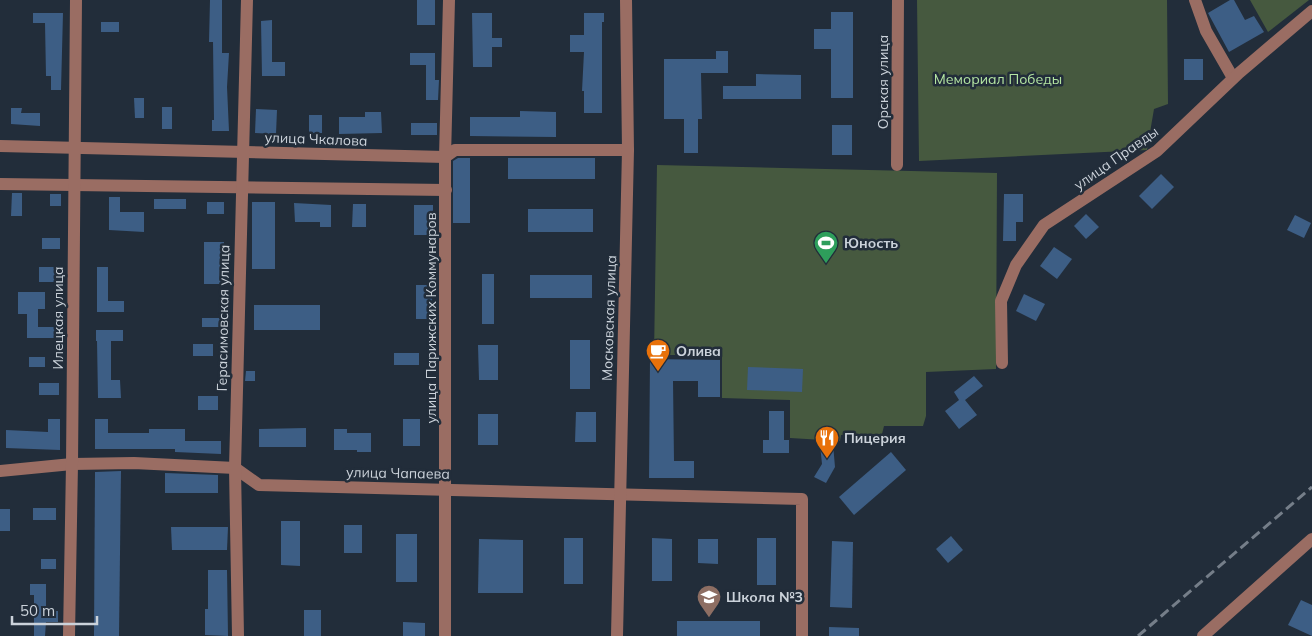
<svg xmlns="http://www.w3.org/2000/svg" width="1312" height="636" font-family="Mulish,sans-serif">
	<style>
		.green { fill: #46593f }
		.building { fill: #3d5e85 }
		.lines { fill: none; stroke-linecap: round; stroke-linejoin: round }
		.minor { stroke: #9a6d63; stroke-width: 12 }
		.rail { stroke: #757e89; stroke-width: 3; stroke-dasharray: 10 5; stroke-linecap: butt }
		.labels { text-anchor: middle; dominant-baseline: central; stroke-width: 5; stroke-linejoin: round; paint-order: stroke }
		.park-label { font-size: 14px; fill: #b4e5a2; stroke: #222d3a }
		.street-label { font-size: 14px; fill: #cbd2da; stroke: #222d3a }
		.poi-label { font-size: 14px; font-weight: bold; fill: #cbd2da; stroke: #222d3a; text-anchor: start }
	</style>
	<rect width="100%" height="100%" fill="#222d3a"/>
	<!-- green -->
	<g class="green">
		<polygon points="917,0 1167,0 1168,104 1154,109 1147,150 919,161"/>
		<polygon points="1250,0 1309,0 1268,32"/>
		<polygon points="657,165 997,173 996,369 926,372 926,416 923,426 884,426 882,434 841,435 840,441 790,438 790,400 722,398 722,355 654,355"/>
	</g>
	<!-- building -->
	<g class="building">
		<polygon points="210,0 222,0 222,53 229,53 227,87 229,131 212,131 212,120 214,120 213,42 209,42"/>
		<rect x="417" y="0" width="18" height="25"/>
		<polygon points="1230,0 1234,0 1245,20 1254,16 1264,32 1229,52 1208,13"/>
		<polygon points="831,12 853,12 853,98 831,98 831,49 814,49 814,29 831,29"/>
		<polygon points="33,13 63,13 61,90 51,90 51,76 46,76 45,23 33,23"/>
		<polygon points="472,13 492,13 492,38 502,38 502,47 492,47 492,67 473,67"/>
		<polygon points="584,13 604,13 604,22 602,22 602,113 584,113 584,91 582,91 584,52 570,52 570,35 584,35"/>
		<polygon points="272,20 272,62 285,62 285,76 262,76 261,21"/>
		<rect x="101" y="22" width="18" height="10"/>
		<polygon points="716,51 728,51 728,73 701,73 702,119 698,119 698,153 684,153 684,119 664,119 664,59 716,59"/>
		<polygon points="410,53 435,53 435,80 439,80 438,100 426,100 426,65 410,65"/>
		<rect x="1184" y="59" width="19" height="21"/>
		<polygon points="756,74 801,75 801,99 723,99 723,86 756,86"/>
		<polygon points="134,98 144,98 144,118 135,118"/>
		<rect x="162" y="107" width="10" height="22"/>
		<polygon points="11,108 22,108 21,113 40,113 40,126 11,124"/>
		<polygon points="256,109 277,110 276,134 255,133"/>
		<polygon points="520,111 556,112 556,137 470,136 470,117 520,117"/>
		<polygon points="365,112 381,112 382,133 339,134 339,117 365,117"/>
		<rect x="309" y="115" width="13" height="18"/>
		<rect x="411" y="123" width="26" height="12"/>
		<rect x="832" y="125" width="20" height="30"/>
		<polygon points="458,158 470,158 470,223 453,223 453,161"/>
		<rect x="508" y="158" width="87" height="21"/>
		<polygon points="1161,174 1174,187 1152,209 1139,196"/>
		<polygon points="12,193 22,193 22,216 11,216"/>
		<rect x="50" y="194" width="11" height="12"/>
		<polygon points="1004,194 1023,194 1023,222 1016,222 1016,241 1003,241"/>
		<polygon points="109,197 120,197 120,212 144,212 144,232 109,230"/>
		<rect x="154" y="199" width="32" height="10"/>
		<rect x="207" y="202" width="17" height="12"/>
		<rect x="252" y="202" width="23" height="67"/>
		<polygon points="294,203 331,205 331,227 320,227 320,222 295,222"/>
		<polygon points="353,204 366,204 366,227 352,227"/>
		<rect x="414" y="205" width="19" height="30"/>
		<rect x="528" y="209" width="65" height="23"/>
		<polygon points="1086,214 1099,227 1086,239 1074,226"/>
		<polygon points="1295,215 1311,223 1304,238 1287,230"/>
		<rect x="42" y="238" width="18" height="11"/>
		<polygon points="204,242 224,242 223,284 204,284"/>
		<polygon points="1054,247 1072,259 1057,279 1040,266"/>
		<rect x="39" y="267" width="21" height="15"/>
		<polygon points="97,267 108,267 108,301 124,301 124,312 97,312"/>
		<rect x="482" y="274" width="12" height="50"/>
		<rect x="530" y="275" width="62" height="23"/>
		<rect x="416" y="285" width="16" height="34"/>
		<polygon points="18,292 45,292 45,309 38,309 38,327 55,327 55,338 27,338 27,314 18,314"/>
		<polygon points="1024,294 1045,304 1036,321 1016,311"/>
		<rect x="254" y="305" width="66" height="25"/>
		<rect x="202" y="318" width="21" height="9"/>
		<polygon points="96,330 123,330 123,341 111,341 111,380 120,380 121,398 98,398 97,341 96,341"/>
		<rect x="570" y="340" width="20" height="49"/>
		<rect x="193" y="344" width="20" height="12"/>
		<polygon points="478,345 498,345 498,380 479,380"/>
		<rect x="394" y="353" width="25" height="12"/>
		<rect x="29" y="357" width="16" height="10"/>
		<polygon points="650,359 720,360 720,397 698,397 698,381 673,381 674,461 694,461 694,478 649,478"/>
		<polygon points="748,367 803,369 802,392 747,390"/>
		<polygon points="246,371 255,371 255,381 245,381"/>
		<polygon points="974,376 983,386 965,400 977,415 959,429 945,411 959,400 954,392"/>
		<rect x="39" y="383" width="20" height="12"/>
		<rect x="198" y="396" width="20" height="14"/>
		<polygon points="769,411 784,411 784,440 789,440 789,453 763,453 763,440 769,440"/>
		<polygon points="576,412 596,412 596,442 575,442"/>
		<rect x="478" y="414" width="20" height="31"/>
		<polygon points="48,419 60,419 60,450 6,448 6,430 48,432"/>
		<polygon points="95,419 108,419 108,433 149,433 149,429 185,429 185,441 221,441 221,454 175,452 175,449 95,449"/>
		<rect x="403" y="419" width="17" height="27"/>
		<polygon points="306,428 306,447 259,447 259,429"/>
		<polygon points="334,429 347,429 347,433 371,433 371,452 357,452 357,450 334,450"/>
		<polygon points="833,444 835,467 826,483 814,477 822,464 820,445"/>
		<polygon points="891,452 906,470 854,515 839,497"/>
		<polygon points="121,471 119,636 94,636 95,472"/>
		<polygon points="165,473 218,475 218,493 165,493"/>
		<rect x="33" y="508" width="23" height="12"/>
		<rect x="0" y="509" width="10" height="22"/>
		<polygon points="281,521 300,521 300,566 281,565"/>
		<rect x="344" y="525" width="18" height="28"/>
		<polygon points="171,527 228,527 227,550 172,550"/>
		<rect x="396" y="534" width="21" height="48"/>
		<polygon points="951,536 963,550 948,563 936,549"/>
		<rect x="564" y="538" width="19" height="46"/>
		<polygon points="652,538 672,539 672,581 652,581"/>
		<rect x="757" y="538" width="19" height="47"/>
		<polygon points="479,539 523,540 523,593 478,593"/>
		<polygon points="698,539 718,539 718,564 698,563"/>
		<polygon points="832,541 853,542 852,608 830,607"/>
		<rect x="41" y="559" width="15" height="10"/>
		<polygon points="208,570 227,570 228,636 205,635 205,609 208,609"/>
		<polygon points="30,584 46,584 46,611 58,611 58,622 46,622 45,636 34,636 34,595 30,595"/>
		<polygon points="1301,600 1312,605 1312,636 1288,625"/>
		<rect x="304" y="610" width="17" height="26"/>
		<rect x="677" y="621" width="83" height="15"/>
		<polygon points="403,622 425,623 425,636 403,636"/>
		<polygon points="829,627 859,628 859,636 829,636"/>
	</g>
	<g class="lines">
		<!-- minor -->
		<g class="minor">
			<polyline points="1195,0 1206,31 1233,78"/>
			<polyline points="0,146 445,157 455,150 628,150"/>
			<polyline points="897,165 898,0"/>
			<polyline points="0,184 446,190"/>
			<polyline points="1002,363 1001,301 1016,265 1044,225 1157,151 1239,73 1312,11"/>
			<polyline points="0,471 72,464 134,463 235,468 259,485 802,499 802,636"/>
			<polyline points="69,636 72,464 76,0"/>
			<polyline points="238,636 235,468 247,0"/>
			<polyline points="445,636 445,157 449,0"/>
			<polyline points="617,636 628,150 626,0"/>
			<polyline points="1203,636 1312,539"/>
		</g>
		<!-- rail -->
		<polyline class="rail" points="1138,636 1312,487"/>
	</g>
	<!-- icons -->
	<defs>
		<symbol id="stadium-pin" viewBox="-11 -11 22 30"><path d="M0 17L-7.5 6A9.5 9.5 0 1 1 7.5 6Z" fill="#2e9e5b" stroke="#222d3a"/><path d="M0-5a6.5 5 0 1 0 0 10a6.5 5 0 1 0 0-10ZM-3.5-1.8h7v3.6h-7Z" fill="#fff"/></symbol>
		<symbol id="cafe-pin" viewBox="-11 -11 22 30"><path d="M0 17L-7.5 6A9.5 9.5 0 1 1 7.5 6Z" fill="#e8710a" stroke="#222d3a"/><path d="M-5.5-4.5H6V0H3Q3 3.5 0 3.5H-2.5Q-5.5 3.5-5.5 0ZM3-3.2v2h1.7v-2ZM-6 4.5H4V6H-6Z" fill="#fff"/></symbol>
		<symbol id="restaurant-pin" viewBox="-11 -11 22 30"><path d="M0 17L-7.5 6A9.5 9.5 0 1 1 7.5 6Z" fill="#e8710a" stroke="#222d3a"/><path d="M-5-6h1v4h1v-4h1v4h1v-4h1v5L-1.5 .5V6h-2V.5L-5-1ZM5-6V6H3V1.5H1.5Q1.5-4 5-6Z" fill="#fff"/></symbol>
		<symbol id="school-pin" viewBox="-11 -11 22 30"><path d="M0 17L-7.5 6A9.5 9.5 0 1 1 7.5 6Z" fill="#8d6e63" stroke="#222d3a"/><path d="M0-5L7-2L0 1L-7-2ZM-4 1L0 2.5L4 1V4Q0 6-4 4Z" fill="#fff"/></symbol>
	</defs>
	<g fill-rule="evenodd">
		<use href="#stadium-pin" x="812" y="229" width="28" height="38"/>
		<use href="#cafe-pin" x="644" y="337" width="28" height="38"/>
		<use href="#restaurant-pin" x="813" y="424" width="28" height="38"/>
		<use href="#school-pin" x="695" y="583" width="28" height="38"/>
	</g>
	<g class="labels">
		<!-- park labels -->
		<g class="park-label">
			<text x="998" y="79">Мемориал Победы</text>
		</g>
		<!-- street labels -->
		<g class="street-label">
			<text transform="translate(883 82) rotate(-90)">Орская улица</text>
			<text transform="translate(316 139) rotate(2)">улица Чкалова</text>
			<text transform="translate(1116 158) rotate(-35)">улица Правды</text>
			<text transform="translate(58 318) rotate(-90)">Илецкая улица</text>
			<text transform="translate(223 318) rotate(-89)">Герасимовская улица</text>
			<text transform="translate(431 318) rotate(-90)">улица Парижских Коммунаров</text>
			<text transform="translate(609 318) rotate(-88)">Московская улица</text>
			<text transform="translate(398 473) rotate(1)">улица Чапаева</text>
		</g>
		<!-- poi labels -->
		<g class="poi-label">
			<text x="844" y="243">Юность</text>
			<text x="676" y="351">Олива</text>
			<text x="844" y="438">Пицерия</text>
			<text x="726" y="597">Школа №3</text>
		</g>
	</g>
	<!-- scale -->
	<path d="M12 616v8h85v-8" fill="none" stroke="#cbd2da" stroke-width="2.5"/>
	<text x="20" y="616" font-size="15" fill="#cbd2da" stroke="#222d3a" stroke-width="4" paint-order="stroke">50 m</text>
</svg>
